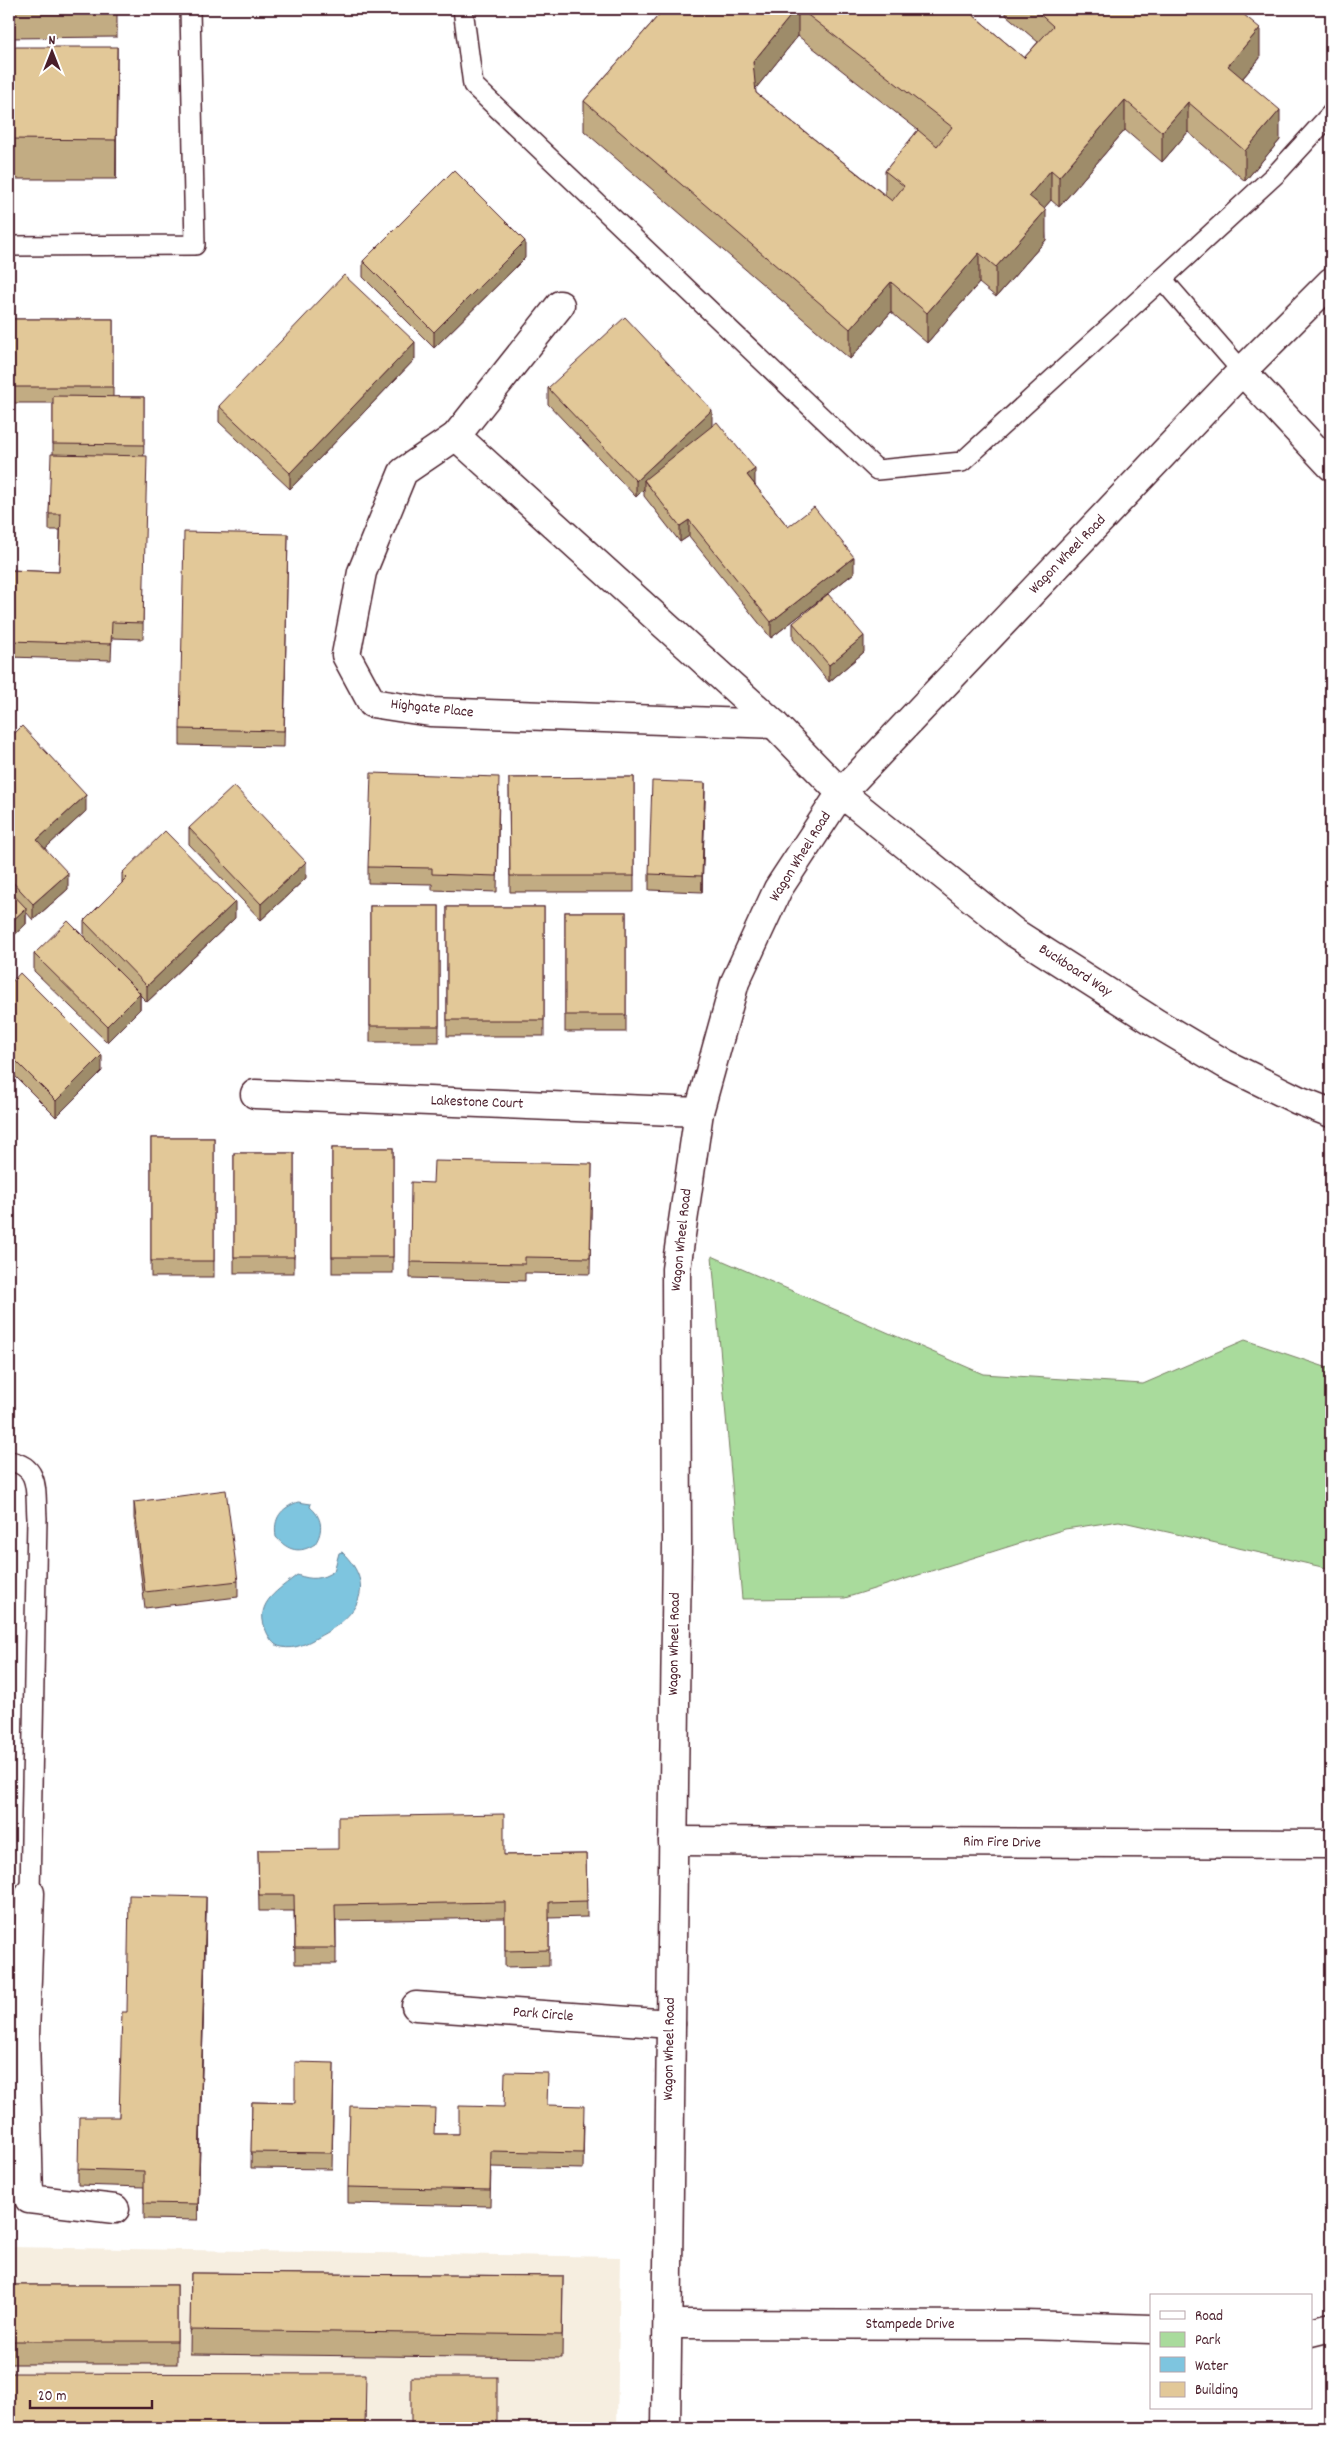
<svg xmlns="http://www.w3.org/2000/svg" width="1340" height="2437" font-family="Dekko,sans-serif">
	<style>
		.built { fill: #f6eee0 }
		.green { fill: #a9db9c; stroke: #7a7d64 }
		.water { fill: #7ec5df; stroke: #698397 }
		.lines { fill: none; stroke-linecap: round; stroke-linejoin: round }
		.lane-casing { stroke: #4a1f2b; stroke-width: 22 }
		.street-casing { stroke: #4a1f2b; stroke-width: 31 }
		.secondary-casing { stroke: #4a1f2b; stroke-width: 31 }
		.lane { stroke: #fff; stroke-width: 19 }
		.street { stroke: #fff; stroke-width: 28 }
		.secondary { stroke: #fff; stroke-width: 28 }
		.wall { fill: #c2ac83; stroke: #4a1f2b; fill-rule: evenodd }
		.shaded-wall { fill: #9e8c6a; stroke: #4a1f2b }
		.building { fill: #e2c898; stroke: #4a1f2b }
		.labels { text-anchor: middle; dominant-baseline: central; stroke-width: 4; stroke-linejoin: round; paint-order: stroke }
		.street-label { font-size: 15px; fill: #4a1f2b; stroke: #fff }
	</style>
	<rect width="100%" height="100%" fill="#fff"/>
	<filter id="ink" filterUnits="userSpaceOnUse"><feTurbulence type="fractalNoise" baseFrequency=".02" numOctaves="2"/><feDisplacementMap in="SourceGraphic" scale="10" xChannelSelector="R" yChannelSelector="G"/><feConvolveMatrix kernelMatrix="1 2 1 2 8 2 1 2 1" color-interpolation-filters="sRGB"/></filter>
	<g filter="url(#ink)">
		<!-- built -->
		<polygon class="built" points="9,2247 620,2257 617,2428 9,2428"/>
		<!-- green -->
		<polygon class="green" points="712,1256 983,1374 1143,1384 1245,1340 1331,1369 1331,1569 1119,1521 1065,1529 845,1598 742,1599"/>
		<!-- water -->
		<g class="water">
			<path d="M298,1502l13,2 -1,3c12,10 14,23 5,37 -15,10 -27,7 -39,-7 -3,-19 5,-29 22,-35z"/>
			<path d="M342,1552c36,35 15,65 -24,85 -10,6 -24,13 -36,10 -9,-1 -14,-11 -17,-19 -10,-26 14,-38 32,-53 15,5 24,5 37,-4l5,-18z"/>
		</g>
		<g class="lines">
			<defs>
				<g id="lane">
					<polyline points="463,9 473,85 877,470 962,462 1162,279 1242,371"/>
					<polyline points="9,246 195,245 190,9"/>
					<polyline points="1162,279 1277,173 1331,114"/>
					<path d="M9,1461c32,5 26,31 28,57l-7,375"/>
				</g>
				<g id="street">
					<polyline points="560,305 456,436 403,472 362,572 346,655 372,703 430,712 774,724"/>
					<polyline points="1242,371 1331,466"/>
					<polyline points="456,436 774,724 841,793 1015,933 1156,1023 1225,1064 1298,1100 1331,1113"/>
					<polyline points="255,1094 699,1112"/>
					<polyline points="673,1841 1331,1844"/>
					<polyline points="30,1893 25,2035 29,2199 115,2209"/>
					<polyline points="416,2006 671,2024"/>
					<polyline points="668,2324 1026,2325 1151,2329"/>
					<polyline points="1311,2332 1331,2327"/>
				</g>
				<polyline id="secondary" points="666,2428 677,1544 676,1269 699,1112 735,982 778,889 841,793 1242,371 1331,282"/>
			</defs>
			<!-- lane casing -->
			<use href="#lane" class="lane-casing"/>
			<!-- street casing -->
			<use href="#street" class="street-casing"/>
			<!-- secondary casing -->
			<use href="#secondary" class="secondary-casing"/>
			<!-- lane -->
			<use href="#lane" class="lane"/>
			<!-- street -->
			<use href="#street" class="street"/>
			<!-- secondary -->
			<use href="#secondary" class="secondary"/>
		</g>
		<!-- wall -->
		<g class="wall">
			<polygon points="9,9 117,9 117,37 9,38"/>
			<path d="M664,9h302l58,49 14,-16 -32,-27v-6h243l-6,5 17,44 -17,20 37,62 -35,41 -57,-49 -26,30 -37,-32 -66,77 -8,-7 -7,8 2,32 -50,57 -17,-14 -52,60 -36,-31 -41,47 -266,-228v-30zM798,36l120,94 -33,41v24l-129,-102 -1,-4z"/>
			<polygon points="9,47 117,87 116,179 9,179"/>
			<polygon points="525,258 434,348 363,277 363,261"/>
			<polygon points="9,319 113,319 113,397 144,397 143,639 112,638 111,660 9,657 9,570 59,572 60,530 49,530 49,514 53,454 53,403 9,403"/>
			<polygon points="415,359 290,489 219,422 219,406"/>
			<polygon points="548,388 712,426 707,430 755,485 788,527 854,573 771,638 689,536 680,542 644,496 644,489 636,497 548,404"/>
			<polygon points="288,534 284,747 180,745 180,729"/>
			<polygon points="793,623 864,652 829,682 793,639"/>
			<polygon points="9,739 86,811 45,848 68,889 33,920 26,912 26,924 9,940"/>
			<polygon points="634,777 634,892 510,892 509,778"/>
			<polygon points="499,793 497,892 432,890 432,884 368,883 368,867"/>
			<polygon points="705,800 702,892 649,890 649,874"/>
			<polygon points="189,828 306,878 261,920 189,844"/>
			<polygon points="122,873 235,918 147,1002 140,995 140,1009 107,1042 34,971 34,954 99,953 84,937 84,921 122,883"/>
			<rect x="370" y="906" width="69" height="136"/>
			<rect x="447" y="907" width="97" height="129"/>
			<rect x="565" y="912" width="61" height="120"/>
			<polygon points="9,985 102,1071 56,1117 9,1070"/>
			<rect x="151" y="1138" width="63" height="139"/>
			<rect x="332" y="1148" width="61" height="125"/>
			<rect x="234" y="1153" width="60" height="120"/>
			<polygon points="592,1164 590,1274 525,1273 525,1281 410,1278 410,1262 433,1183"/>
			<polygon points="134,1502 238,1581 238,1597 145,1608 134,1518"/>
			<polygon points="258,1850 504,1855 586,1854 587,1917 549,1918 549,1966 505,1967 505,1918 336,1921 336,1964 295,1964 294,1911 259,1911"/>
			<polygon points="206,1913 198,2220 144,2219 144,2187 78,2185 78,2169 119,2117 127,2012"/>
			<polygon points="334,2063 332,2169 251,2168 252,2102 295,2103"/>
			<polygon points="547,2105 584,2122 583,2169 491,2167 490,2206 348,2203 348,2187 435,2134 459,2134 504,2107"/>
			<polygon points="191,2273 563,2276 562,2358 190,2354"/>
			<rect x="9" y="2285" width="168" height="79"/>
		</g>
		<!-- shaded-wall -->
		<g class="shaded-wall">
			<polygon points="796,9 798,9 798,36 753,92 753,62"/>
			<polygon points="1225,9 1248,9 1225,28"/>
			<polygon points="1260,28 1260,58 1228,95 1228,66"/>
			<polygon points="117,47 117,87 116,179 116,140"/>
			<polygon points="1125,100 1125,130 1059,207 1059,177"/>
			<polygon points="1188,102 1188,132 1162,162 1162,132"/>
			<polygon points="1280,110 1280,140 1245,181 1245,151"/>
			<polygon points="1051,170 1051,200 1029,226 1029,196"/>
			<polygon points="1046,210 1046,240 996,297 996,267"/>
			<polygon points="525,241 525,258 434,348 434,332"/>
			<polygon points="979,253 979,283 927,343 927,313"/>
			<polygon points="891,282 891,312 850,359 850,329"/>
			<polygon points="415,342 415,359 290,489 290,473"/>
			<polygon points="712,410 712,426 648,486 644,480 644,489 636,497 636,481"/>
			<polygon points="755,469 755,485 747,475"/>
			<polygon points="689,520 689,536 680,542 680,526"/>
			<polygon points="854,557 854,573 771,638 771,622"/>
			<polygon points="864,636 864,652 829,682 829,665"/>
			<polygon points="705,783 705,800 702,892 702,876"/>
			<polygon points="86,795 86,811 37,856 37,840"/>
			<polygon points="306,862 306,878 261,920 261,904"/>
			<polygon points="68,873 68,889 33,920 33,904"/>
			<polygon points="235,902 235,918 147,1002 147,986"/>
			<polygon points="26,908 26,924 9,940 9,924"/>
			<polygon points="140,993 140,1009 107,1042 107,1026"/>
			<polygon points="102,1055 102,1071 56,1117 56,1101"/>
			<polygon points="206,1897 206,1913 198,2220 198,2204"/>
		</g>
		<!-- building -->
		<g class="building">
			<polygon points="664,9 796,9 753,62 756,93 892,201 904,186 885,171 918,130 937,146 952,127 800,9 966,9 1024,58 1053,26 1034,9 1237,9 1260,28 1228,66 1280,110 1245,151 1188,102 1162,132 1125,100 1059,177 1051,170 1029,196 1046,210 996,267 979,253 927,313 891,282 850,329 584,101"/>
			<polygon points="9,47 117,47 116,140 9,139"/>
			<polygon points="454,170 525,241 434,332 363,261"/>
			<polygon points="344,275 415,342 290,473 219,406"/>
			<polygon points="625,317 712,410 636,481 548,388"/>
			<rect x="9" y="319" width="104" height="68"/>
			<polygon points="53,396 144,397 144,445 53,444"/>
			<polygon points="717,422 755,469 747,475 788,527 814,507 854,557 771,622 689,520 680,526 644,480"/>
			<polygon points="51,454 147,456 143,623 112,622 111,644 9,641 9,570 59,572 61,514 49,514"/>
			<polygon points="184,532 288,534 284,731 180,729"/>
			<polygon points="828,594 864,636 829,665 793,623"/>
			<polygon points="22,726 86,795 37,840 68,873 33,904 9,878 9,739"/>
			<polygon points="371,773 499,777 497,876 432,874 432,868 368,867"/>
			<polygon points="634,777 634,876 510,876 509,778"/>
			<polygon points="652,781 705,783 702,876 649,874"/>
			<polygon points="234,786 306,862 261,904 189,828"/>
			<polygon points="165,831 235,902 147,986 84,921 127,878 122,873"/>
			<polygon points="9,890 26,908 9,924"/>
			<rect x="370" y="906" width="69" height="120"/>
			<rect x="447" y="907" width="97" height="113"/>
			<rect x="565" y="912" width="61" height="103"/>
			<polygon points="68,921 140,993 107,1026 34,954"/>
			<polygon points="20,973 102,1055 56,1101 9,1054 9,985"/>
			<rect x="151" y="1138" width="63" height="123"/>
			<rect x="332" y="1148" width="61" height="109"/>
			<rect x="234" y="1153" width="60" height="104"/>
			<polygon points="434,1161 592,1164 590,1258 525,1257 525,1264 410,1262 411,1182 433,1183"/>
			<polygon points="226,1490 238,1581 145,1592 134,1502"/>
			<polygon points="504,1814 504,1855 586,1854 587,1901 549,1902 549,1950 505,1951 505,1902 335,1905 336,1948 295,1948 294,1895 259,1895 258,1850 338,1849 338,1817"/>
			<polygon points="129,1895 206,1897 198,2204 144,2203 144,2171 78,2169 79,2117 119,2117 122,2012 127,2012"/>
			<polygon points="295,2062 334,2063 332,2153 251,2152 252,2102 295,2103"/>
			<polygon points="505,2072 548,2073 547,2105 584,2106 583,2153 491,2151 490,2190 348,2187 350,2106 435,2108 434,2134 459,2134 459,2106 504,2107"/>
			<polygon points="191,2273 563,2276 562,2335 190,2330"/>
			<rect x="9" y="2285" width="168" height="56"/>
			<polygon points="9,2373 366,2374 365,2428 9,2428"/>
			<rect x="411" y="2377" width="86" height="51"/>
		</g>
	</g>
	<g class="labels">
		<!-- street labels -->
		<g class="street-label">
			<text transform="translate(1068 555) rotate(-46)">Wagon Wheel Road</text>
			<text transform="translate(432 709) rotate(6)">Highgate Place</text>
			<text transform="translate(801 857) rotate(-58)">Wagon Wheel Road</text>
			<text transform="translate(1075 971) rotate(33)">Buckboard Way</text>
			<text transform="translate(477 1103) rotate(2)">Lakestone Court</text>
			<text transform="translate(682 1240) rotate(-84)">Wagon Wheel Road</text>
			<text transform="translate(675 1644) rotate(-89)">Wagon Wheel Road</text>
			<text transform="translate(1002 1843) rotate(1)">Rim Fire Drive</text>
			<text transform="translate(543 2015) rotate(4)">Park Circle</text>
			<text transform="translate(670 2049) rotate(-89)">Wagon Wheel Road</text>
			<text x="910" y="2325">Stampede Drive</text>
		</g>
	</g>
	<!-- margin -->
	<rect width="1340" height="2437" fill="none" stroke="#fff" stroke-width="30"/>
	<rect x="15" y="15" width="1310" height="2407" fill="none" stroke="#4a1f2b" stroke-width="2" filter="url(#ink)"/>
	<!-- legend -->
	<rect x="1150" y="2294" width="162" height="115" fill="#ffffff" stroke="#b7a5aa"/>
	<rect x="1160" y="2311" width="25" height="8" fill="#ffffff" stroke="#b7a5aa"/>
	<text x="1195" y="2320" font-size="15" fill="#4a1f2b">Road</text>
	<rect x="1160" y="2332" width="25" height="15" fill="#a9db9c" stroke="#b7a5aa"/>
	<text x="1195" y="2344" font-size="15" fill="#4a1f2b">Park</text>
	<rect x="1160" y="2357" width="25" height="15" fill="#7ec5df" stroke="#b7a5aa"/>
	<text x="1195" y="2370" font-size="15" fill="#4a1f2b">Water</text>
	<rect x="1160" y="2382" width="25" height="15" fill="#e2c898" stroke="#b7a5aa"/>
	<text x="1195" y="2394" font-size="15" fill="#4a1f2b">Building</text>
	<!-- north arrow -->
	<g transform="translate(52 52)" stroke="#ffffff" stroke-width="4" paint-order="stroke">
	<path d="M0-4L9 19L0 12L-9 19Z" fill="#4a1f2b"/>
	<text y="-8" font-size="14" font-weight="bold" text-anchor="middle" fill="#4a1f2b">N</text>
	</g>
	<!-- scale -->
	<path d="M30 2400v8h122v-8" fill="none" stroke="#4a1f2b" stroke-width="2.5"/>
	<text x="38" y="2400" font-size="15" fill="#4a1f2b" stroke="#ffffff" stroke-width="4" paint-order="stroke">20 m</text>
</svg>
